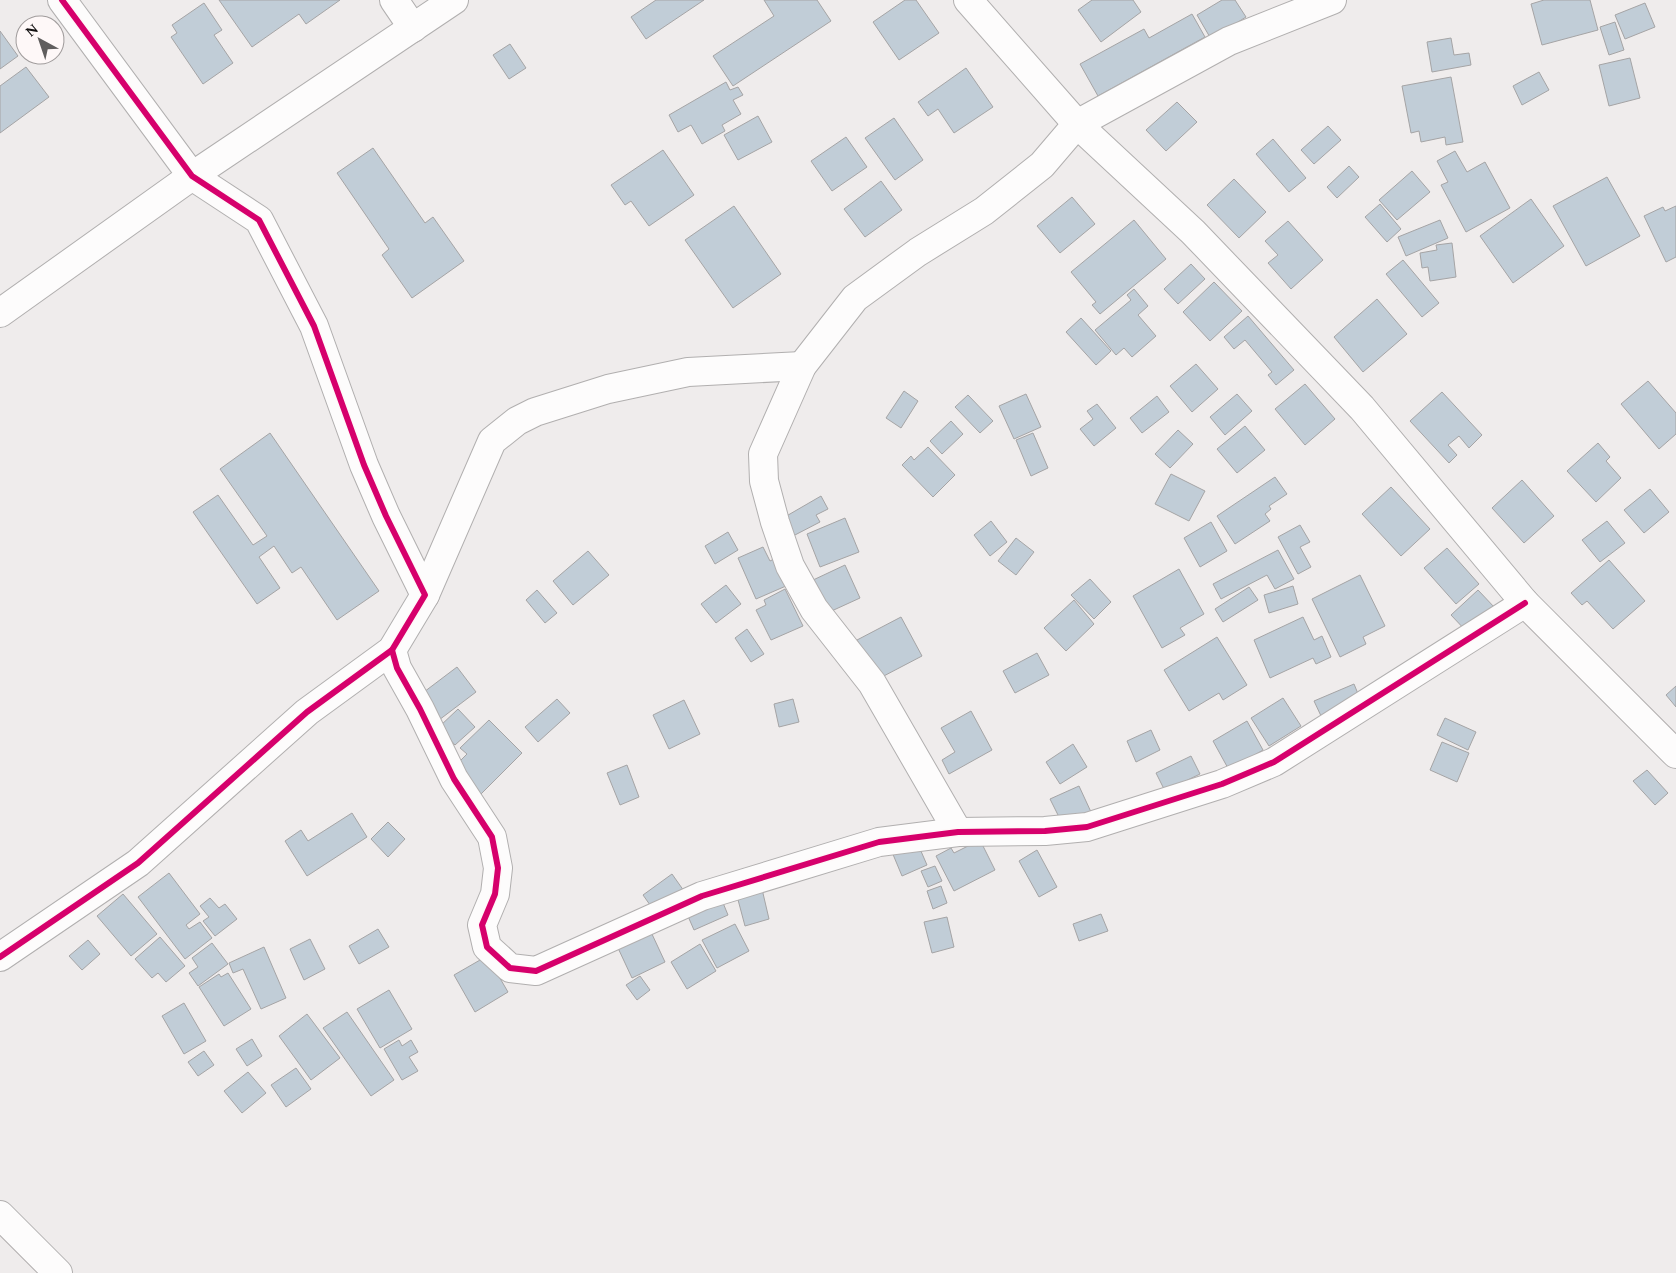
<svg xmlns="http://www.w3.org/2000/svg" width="1676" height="1273" font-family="Spectral,serif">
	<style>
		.building { fill: #c1cdd7; stroke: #a5a4a5 }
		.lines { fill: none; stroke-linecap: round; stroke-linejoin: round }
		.minor-casing { stroke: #b1afaf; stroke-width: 30 }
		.primary-casing { stroke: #b1afaf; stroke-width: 30 }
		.minor { stroke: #fdfcfc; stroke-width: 28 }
		.primary { stroke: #fdfcfc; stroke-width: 28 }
		.cycleway-casing { stroke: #fef8f8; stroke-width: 9 }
		.cycleway { stroke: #d6006c; stroke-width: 6 }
	</style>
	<rect width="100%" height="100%" fill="#efecec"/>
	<!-- building -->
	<g class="building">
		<polygon points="219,0 340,0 306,24 299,14 252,47"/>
		<polygon points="656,0 704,0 646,39 631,17"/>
		<polygon points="764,0 817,0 831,21 733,86 713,56 774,16"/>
		<polygon points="905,0 916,0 939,33 899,60 873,22"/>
		<polygon points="1092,0 1133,0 1141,12 1101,42 1078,10"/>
		<polygon points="1222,0 1235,0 1246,17 1211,39 1197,15"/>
		<polygon points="1544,0 1590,0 1598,30 1542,45 1531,4"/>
		<polygon points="204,3 222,30 214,35 233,63 203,84 171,37 177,33 172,25"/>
		<polygon points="1645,3 1655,27 1625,39 1615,15"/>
		<polygon points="1192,14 1205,37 1098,96 1080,64 1144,29 1149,38"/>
		<polygon points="1615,22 1624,50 1609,55 1600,27"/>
		<polygon points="0,31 18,56 0,69"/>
		<polygon points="1451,38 1454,55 1469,53 1471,65 1432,72 1427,42"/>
		<polygon points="510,44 526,68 509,79 493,55"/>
		<polygon points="1630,58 1640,98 1609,106 1599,65"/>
		<polygon points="26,67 49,97 0,133 0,86"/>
		<polygon points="966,68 993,107 954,133 938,109 928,116 918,102"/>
		<polygon points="1539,72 1549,90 1522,105 1513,86"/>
		<polygon points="1451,77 1463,142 1446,145 1445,137 1421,142 1419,131 1411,133 1402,86"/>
		<polygon points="726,82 730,90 738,87 743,95 733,100 741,114 722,125 725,131 702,144 691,125 678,132 669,115"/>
		<polygon points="1177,102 1197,122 1166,151 1146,130"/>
		<polygon points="758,116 772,142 738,160 724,135"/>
		<polygon points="894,118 923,160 895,180 865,138"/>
		<polygon points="1328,126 1341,140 1314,164 1301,150"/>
		<polygon points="846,137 867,167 832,191 811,161"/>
		<polygon points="1273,139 1306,178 1289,192 1256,154"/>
		<polygon points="373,148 425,223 433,217 464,261 412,298 382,255 389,249 337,173"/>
		<polygon points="663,150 694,195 649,226 631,201 625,205 611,185"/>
		<polygon points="1455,151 1467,172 1485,162 1510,208 1466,232 1441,185 1448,182 1437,161"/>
		<polygon points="1349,166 1359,177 1337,198 1327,187"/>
		<polygon points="1412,171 1430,192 1397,220 1379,200"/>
		<polygon points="1607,177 1640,236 1586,266 1553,206"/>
		<polygon points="1234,179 1266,212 1239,238 1207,205"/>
		<polygon points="881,181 902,210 865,237 844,209"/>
		<polygon points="1072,197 1095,224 1060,253 1037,226"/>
		<polygon points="1531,199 1564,246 1513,283 1480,236"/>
		<polygon points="1380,204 1401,229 1387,242 1365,217"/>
		<polygon points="734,206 781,274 733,308 685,240"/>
		<polygon points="1676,206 1676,257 1666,262 1644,216 1663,207 1665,211"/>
		<polygon points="1134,220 1166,259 1100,314 1092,305 1096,302 1071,272"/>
		<polygon points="1440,220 1448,238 1406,256 1398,237"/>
		<polygon points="1288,221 1323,260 1291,289 1268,263 1278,255 1265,241"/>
		<polygon points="1452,243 1456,277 1430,281 1428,267 1422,268 1420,253 1437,250 1436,245"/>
		<polygon points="1403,260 1439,303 1422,317 1386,274"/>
		<polygon points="1191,264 1205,279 1178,304 1164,289"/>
		<polygon points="1214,282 1242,311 1210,341 1183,312"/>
		<polygon points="1134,289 1148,306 1138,315 1156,336 1132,357 1124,348 1116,355 1095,330 1131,300 1127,295"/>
		<polygon points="1377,299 1407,334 1363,372 1334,337"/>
		<polygon points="1248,316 1294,370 1276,385 1268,375 1272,372 1245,340 1234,349 1224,337"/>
		<polygon points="1081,318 1111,351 1096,365 1066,332"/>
		<polygon points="1196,364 1218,389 1192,412 1170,386"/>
		<polygon points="1648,381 1676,413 1676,434 1659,449 1621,404"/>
		<polygon points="1305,384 1335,419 1305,445 1275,409"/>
		<polygon points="904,391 918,401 901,428 886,418"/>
		<polygon points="1442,392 1482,435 1469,448 1459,436 1448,445 1457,455 1449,463 1410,421"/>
		<polygon points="1026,394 1041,427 1014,439 999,406"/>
		<polygon points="1237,394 1252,411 1225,435 1210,417"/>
		<polygon points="968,395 993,421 980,433 955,407"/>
		<polygon points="1157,396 1169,412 1142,433 1130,418"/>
		<polygon points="1097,404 1116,428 1094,446 1080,429 1093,419 1087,411"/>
		<polygon points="951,421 963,434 942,454 930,441"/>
		<polygon points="1245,426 1265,450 1237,473 1217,449"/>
		<polygon points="1178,430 1193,444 1170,468 1155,454"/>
		<polygon points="270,433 379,591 337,620 301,567 292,573 274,546 259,557 280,588 257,604 193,512 218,495 253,545 267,536 220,469"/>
		<polygon points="1033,433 1048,468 1031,476 1016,440"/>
		<polygon points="1598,443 1610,457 1606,461 1621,478 1596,502 1567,471"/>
		<polygon points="928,447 955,475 933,497 902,465 911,456 914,460"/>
		<polygon points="1171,474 1205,491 1189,521 1155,504"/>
		<polygon points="1275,477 1287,494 1269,506 1271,509 1265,514 1270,521 1235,544 1217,516"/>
		<polygon points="1522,480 1554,516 1524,543 1492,508"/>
		<polygon points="1391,487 1430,529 1401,556 1362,514"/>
		<polygon points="1650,489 1669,512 1644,533 1624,510"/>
		<polygon points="821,496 828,509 816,515 820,522 793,536 783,518"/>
		<polygon points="845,518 859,552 820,567 807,534"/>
		<polygon points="991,521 1007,542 990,556 974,535"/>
		<polygon points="1607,521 1625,543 1600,562 1582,540"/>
		<polygon points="1211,522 1227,551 1200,567 1184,538"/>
		<polygon points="1300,525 1310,542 1300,547 1311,567 1298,574 1278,537"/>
		<polygon points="728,532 738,550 715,564 705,546"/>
		<polygon points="1016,538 1034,552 1016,575 998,561"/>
		<polygon points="763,547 770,561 774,559 786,586 756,599 738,558"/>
		<polygon points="1447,548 1479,584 1456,604 1424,568"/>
		<polygon points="1278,550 1294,579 1275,589 1267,575 1221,599 1213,584"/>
		<polygon points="588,551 609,575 573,605 553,581"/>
		<polygon points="1609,560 1645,601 1613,629 1587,601 1582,605 1571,593"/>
		<polygon points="845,565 860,598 825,614 811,581"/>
		<polygon points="1179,569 1204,614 1180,628 1185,635 1162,648 1133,596"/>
		<polygon points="1360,575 1385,626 1363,637 1366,644 1340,657 1312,599"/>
		<polygon points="1090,579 1111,602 1094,619 1071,595"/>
		<polygon points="726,585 741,604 716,623 701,604"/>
		<polygon points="1293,586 1298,604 1269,613 1264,595"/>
		<polygon points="1249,587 1258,600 1223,622 1215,609"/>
		<polygon points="785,589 803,626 771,640 756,610 766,605 764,600"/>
		<polygon points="537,590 557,613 545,623 526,600"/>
		<polygon points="1478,590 1495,608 1468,633 1451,615"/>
		<polygon points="1074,600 1094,624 1066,651 1044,628"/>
		<polygon points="901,617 922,656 878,679 857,640"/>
		<polygon points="1303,617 1314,640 1322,636 1331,657 1316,664 1313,658 1270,678 1254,640"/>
		<polygon points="747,629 764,654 751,662 735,638"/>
		<polygon points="1217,637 1247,685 1223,700 1219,693 1189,711 1164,670"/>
		<polygon points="1037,653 1049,675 1015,693 1003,671"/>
		<polygon points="457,667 476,692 439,720 420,695"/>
		<polygon points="1354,684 1361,701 1322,718 1314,701"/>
		<polygon points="1676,686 1676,707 1666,695"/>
		<polygon points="1283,698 1301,726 1269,746 1251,718"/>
		<polygon points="557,699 570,713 538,742 525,727"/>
		<polygon points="793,699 799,722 779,727 774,704"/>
		<polygon points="684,700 700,734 669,749 653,715"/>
		<polygon points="458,709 475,727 455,745 439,727"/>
		<polygon points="971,711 992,750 949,774 942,760 955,752 941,728"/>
		<polygon points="1445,718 1476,732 1468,750 1437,735"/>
		<polygon points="489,720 522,753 481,794 454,767 467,754 460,748"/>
		<polygon points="1247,721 1263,750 1229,770 1213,741"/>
		<polygon points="1151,730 1160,750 1136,762 1127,741"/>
		<polygon points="1442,742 1469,753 1457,782 1430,770"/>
		<polygon points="1073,744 1087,767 1060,784 1046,762"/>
		<polygon points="1191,756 1200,774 1165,791 1156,773"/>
		<polygon points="627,765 639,797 620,805 607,773"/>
		<polygon points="1647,770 1668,793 1655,805 1633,781"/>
		<polygon points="1079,786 1091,812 1063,825 1050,799"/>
		<polygon points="352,813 367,837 307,876 285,841 301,830 308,841"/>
		<polygon points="388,822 405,839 388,857 371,839"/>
		<polygon points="980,840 995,870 954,891 936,856 951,848 954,853"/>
		<polygon points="917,842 927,865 902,876 892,852"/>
		<polygon points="1037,850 1057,887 1039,897 1019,861"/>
		<polygon points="935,866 942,881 928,887 921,871"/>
		<polygon points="169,873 200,914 186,925 189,929 200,922 212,938 185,959 138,897"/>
		<polygon points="672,874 684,891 655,912 643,895"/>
		<polygon points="941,886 947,903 933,909 927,891"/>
		<polygon points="762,889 769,919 745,926 737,896"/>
		<polygon points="123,894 157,934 131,956 97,916"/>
		<polygon points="210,898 219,908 225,904 237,919 215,936 203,921 209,917 200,906"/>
		<polygon points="721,898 728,915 694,930 687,914"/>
		<polygon points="1101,914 1108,931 1079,941 1073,924"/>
		<polygon points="947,917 954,947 932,953 924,922"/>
		<polygon points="735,924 749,951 717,968 702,940"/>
		<polygon points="378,929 389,947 359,964 349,946"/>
		<polygon points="651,932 665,962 632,978 618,948"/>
		<polygon points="160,937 185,966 166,982 158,973 152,978 135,959"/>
		<polygon points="310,939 325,969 304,980 290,949"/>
		<polygon points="88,940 100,954 82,970 69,956"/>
		<polygon points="212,943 228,964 198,986 189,973 198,967 192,958"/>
		<polygon points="700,944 716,971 687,989 671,962"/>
		<polygon points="264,947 286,998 261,1009 243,969 233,973 229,963"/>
		<polygon points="487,956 508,992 475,1012 454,975"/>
		<polygon points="228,973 251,1009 224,1026 199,987 219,974 221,977"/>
		<polygon points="640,976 650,990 637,1000 626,985"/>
		<polygon points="389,990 412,1029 380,1048 357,1009"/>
		<polygon points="184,1003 206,1041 184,1054 162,1016"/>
		<polygon points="347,1012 394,1080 371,1096 323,1028"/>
		<polygon points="307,1014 340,1058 311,1080 279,1036"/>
		<polygon points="252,1039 262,1056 247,1066 236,1049"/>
		<polygon points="399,1040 402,1046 411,1040 418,1052 409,1057 418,1071 402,1080 384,1049"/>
		<polygon points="204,1051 214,1065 198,1076 188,1062"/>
		<polygon points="296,1068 311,1089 286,1107 271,1085"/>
		<polygon points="248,1072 266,1093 242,1113 224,1091"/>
	</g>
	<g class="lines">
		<defs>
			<g id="minor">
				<polyline points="394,0 413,28"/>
				<polyline points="968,0 1077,124 1193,232 1362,408 1525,603 1676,754"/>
				<polyline points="0,313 192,176 454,0"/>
				<polyline points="425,595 492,441 517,421 535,412 608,389 688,372 802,366"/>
				<polyline points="392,650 397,668 420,709 454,779 492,837 498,868 495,894 482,925 487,947 510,968 536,971 702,896 879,842 958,832 1045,831 1087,827 1222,784 1274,762 1525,603"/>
				<polyline points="958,832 872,683 814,609 790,566 775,522 764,481 763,454 802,366 855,298 918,252 984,211 1042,165 1077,124 1229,41 1332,0"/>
				<polyline points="0,957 138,863 307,712 392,650 425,595 386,516 364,465 314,326 259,220 192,176 62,0"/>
			</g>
			<polyline id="primary" points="0,1215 58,1273"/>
		</defs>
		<!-- minor casing -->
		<use href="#minor" class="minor-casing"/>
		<!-- primary casing -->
		<use href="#primary" class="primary-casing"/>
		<!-- minor -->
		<use href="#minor" class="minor"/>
		<!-- primary -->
		<use href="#primary" class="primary"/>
		<defs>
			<g id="cycleway">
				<polyline points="392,650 397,668 420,709 454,779 492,837 498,868 495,894 482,925 487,947 510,968 536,971 702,896 879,842 958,832 1045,831 1087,827 1222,784 1274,762 1525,603"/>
				<polyline points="0,957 138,863 307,712 392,650 425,595 386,516 364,465 314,326 259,220 192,176 62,0"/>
			</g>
		</defs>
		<!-- cycleway casing -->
		<use href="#cycleway" class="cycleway-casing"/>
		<!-- cycleway -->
		<use href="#cycleway" class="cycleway"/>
	</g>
	<!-- north arrow -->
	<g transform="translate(40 40) rotate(320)"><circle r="24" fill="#fef8f8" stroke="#a09c9c"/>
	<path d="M0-4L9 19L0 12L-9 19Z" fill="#605e5e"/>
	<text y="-8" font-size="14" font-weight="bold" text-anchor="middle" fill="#131111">N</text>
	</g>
</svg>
